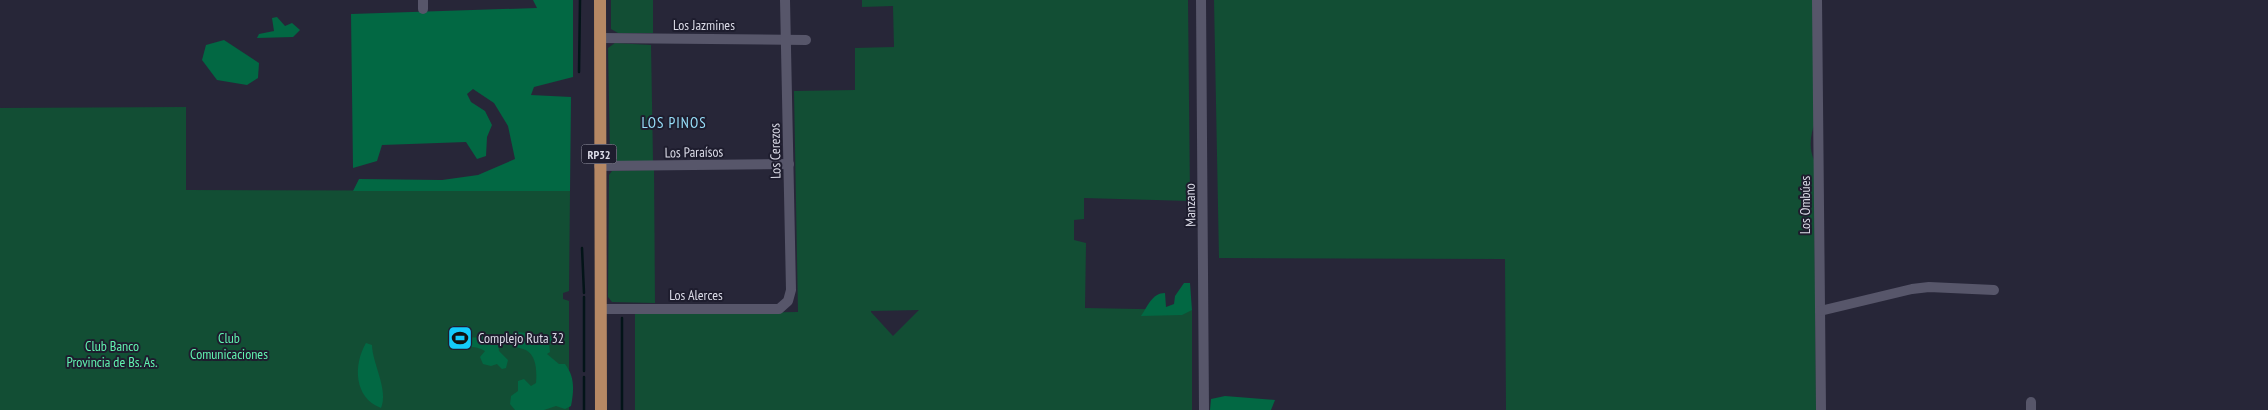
<svg xmlns="http://www.w3.org/2000/svg" width="2268" height="410" font-family="'PT Sans Narrow',sans-serif">
	<style>
		.green { fill: #124e34; fill-rule: evenodd }
		.forest { fill: #026843 }
		.lines { fill: none; stroke-linecap: round; stroke-linejoin: round }
		.stream { stroke: #031418; stroke-width: 2.5 }
		.minor { stroke: #57566a; stroke-width: 10 }
		.primary { stroke: #b68864; stroke-width: 12 }
		.labels { text-anchor: middle; dominant-baseline: central; stroke-width: 4; stroke-linejoin: round; paint-order: stroke }
		.shield { fill: #1e1d2e; stroke: #a2a2b0; stroke-width: 1 }
		.shield-label { font-size: 12px; font-weight: bold; fill: #dbdbe7 }
		.street-label { font-size: 14px; fill: #dbdbe7; stroke: #1e1d2e }
		.park-label { font-size: 14px; fill: #61f3b0; stroke: #1e1d2e }
		.poi-label { font-size: 14px; fill: #dbdbe7; stroke: #1e1d2e; text-anchor: start }
		.neighbourhood-label { font-size: 15px; letter-spacing: 1px; fill: #97def9; stroke: #1e1d2e }
	</style>
	<rect width="100%" height="100%" fill="#272638"/>
	<!-- green -->
	<g class="green">
		<polygon points="611,0 653,0 653,33 618,33 611,29"/>
		<path d="M862,0h326l2,201 -106,-3v21l-10,1v20l12,3 -1,65 107,2v100h-557v-96l163,-2 -4,-221 61,-1v-42l39,-1 -1,-41 -31,1zM919,310l-26,26 -22,-24v-1z"/>
		<path d="M1214,0h599l3,120c-5,12 -8,27 -2,40l2,250h-310l-1,-151 -286,-1z"/>
		<polygon points="615,43 651,45 653,161 614,161 610,156 608,48"/>
		<polygon points="186,107 186,190 570,191 569,291 563,293 563,299 569,301 569,410 0,410 0,108"/>
		<polygon points="654,170 655,303 612,302 608,297 609,175 612,171"/>
	</g>
	<!-- forest -->
	<g class="forest">
		<polygon points="533,0 573,0 573,77 534,87 531,95 571,97 570,191 353,191 359,179 442,180 478,175 515,159 508,126 494,103 473,89 467,94 471,102 485,111 492,125 487,137 486,156 477,159 466,142 382,145 377,161 353,168 351,14 537,8"/>
		<polygon points="277,17 285,26 292,23 300,30 293,37 257,38 259,34 274,31 272,18"/>
		<polygon points="224,40 259,63 258,78 247,85 217,80 202,60 206,45"/>
		<path d="M1184,283h6l2,27 -10,5 -41,1c7,-10 11,-23 24,-23l1,14 8,-3 1,-8z"/>
		<path d="M518,332l37,5 1,3 -7,4 1,8 -3,2 12,10h6c10,13 9,26 6,42l-6,3 -9,-3 -12,4h-29l-5,-6 1,-8 7,-5v-10l6,-2 7,7 5,-3c1,-11 1,-30 -13,-34 -9,-3 -9,-2 -17,-9l1,-4z"/>
		<path d="M464,336c11,3 19,1 31,0l3,5 1,10 9,9 -2,8 -4,1 -5,-5 -6,2 -8,-2 -3,-7 5,-6c-9,-6 -19,-4 -29,-4l-3,-7z"/>
		<path d="M366,343l6,2c0,17 17,46 9,63 -27,-10 -28,-43 -15,-65z"/>
		<polygon points="1225,396 1275,400 1271,410 1210,410 1211,399"/>
	</g>
	<g class="lines">
		<!-- stream -->
		<g class="stream">
			<polyline points="579,72 580,0"/>
			<polyline points="582,248 584,293"/>
			<polyline points="584,371 584,297"/>
			<polyline points="584,377 584,410"/>
			<polyline points="622,410 622,318"/>
		</g>
		<!-- minor -->
		<g class="minor">
			<polyline points="423,0 423,9"/>
			<polyline points="1201,0 1204,410"/>
			<polyline points="1817,0 1821,410"/>
			<polyline points="601,38 806,40"/>
			<polyline points="599,166 789,164"/>
			<polyline points="600,309 779,309 788,301 791,290 785,0"/>
			<polyline points="1820,311 1912,289 1929,287 1994,290"/>
			<polyline points="2031,410 2031,402"/>
		</g>
		<!-- primary -->
		<polyline class="primary" points="600,0 601,410"/>
	</g>
	<!-- icons -->
	<defs>
		<symbol id="stadium-square" viewBox="-11 -11 22 22"><rect x="-9" y="-9" width="18" height="18" rx="4" fill="#14cafb" stroke="#1e1d2e"/><path d="M0-5a6.5 5 0 1 0 0 10a6.5 5 0 1 0 0-10ZM-3.5-1.8h7v3.6h-7Z" fill="#111"/></symbol>
	</defs>
	<g fill-rule="evenodd">
		<use href="#stadium-square" x="446" y="324" width="28" height="28"/>
	</g>
	<g class="labels">
		<!-- shield labels -->
		<rect class="shield" x="581.5" y="144.5" width="35" height="19" rx="4"/>
		<g class="shield-label">
			<text x="599" y="154">RP32</text>
		</g>
		<!-- street labels -->
		<g class="street-label">
			<text x="704" y="25">Los Jazmines</text>
			<text transform="translate(775 151) rotate(-91)">Los Cerezos</text>
			<text transform="translate(694 152) rotate(-1)">Los Paraísos</text>
			<text transform="translate(1190 205) rotate(-91)">Manzano</text>
			<text transform="translate(1805 205) rotate(-90)">Los Ombúes</text>
			<text x="696" y="295">Los Alerces</text>
		</g>
		<!-- park labels -->
		<g class="park-label">
			<text x="229" y="338">Club<tspan x="229" dy="16">Comunicaciones</tspan></text>
			<text x="112" y="346">Club Banco<tspan x="112" dy="16">Provincia de Bs. As.</tspan></text>
		</g>
		<!-- poi labels -->
		<g class="poi-label">
			<text x="478" y="338">Complejo Ruta 32</text>
		</g>
		<!-- neighbourhood labels -->
		<g class="neighbourhood-label">
			<text x="674" y="122">LOS PINOS</text>
		</g>
	</g>
</svg>
